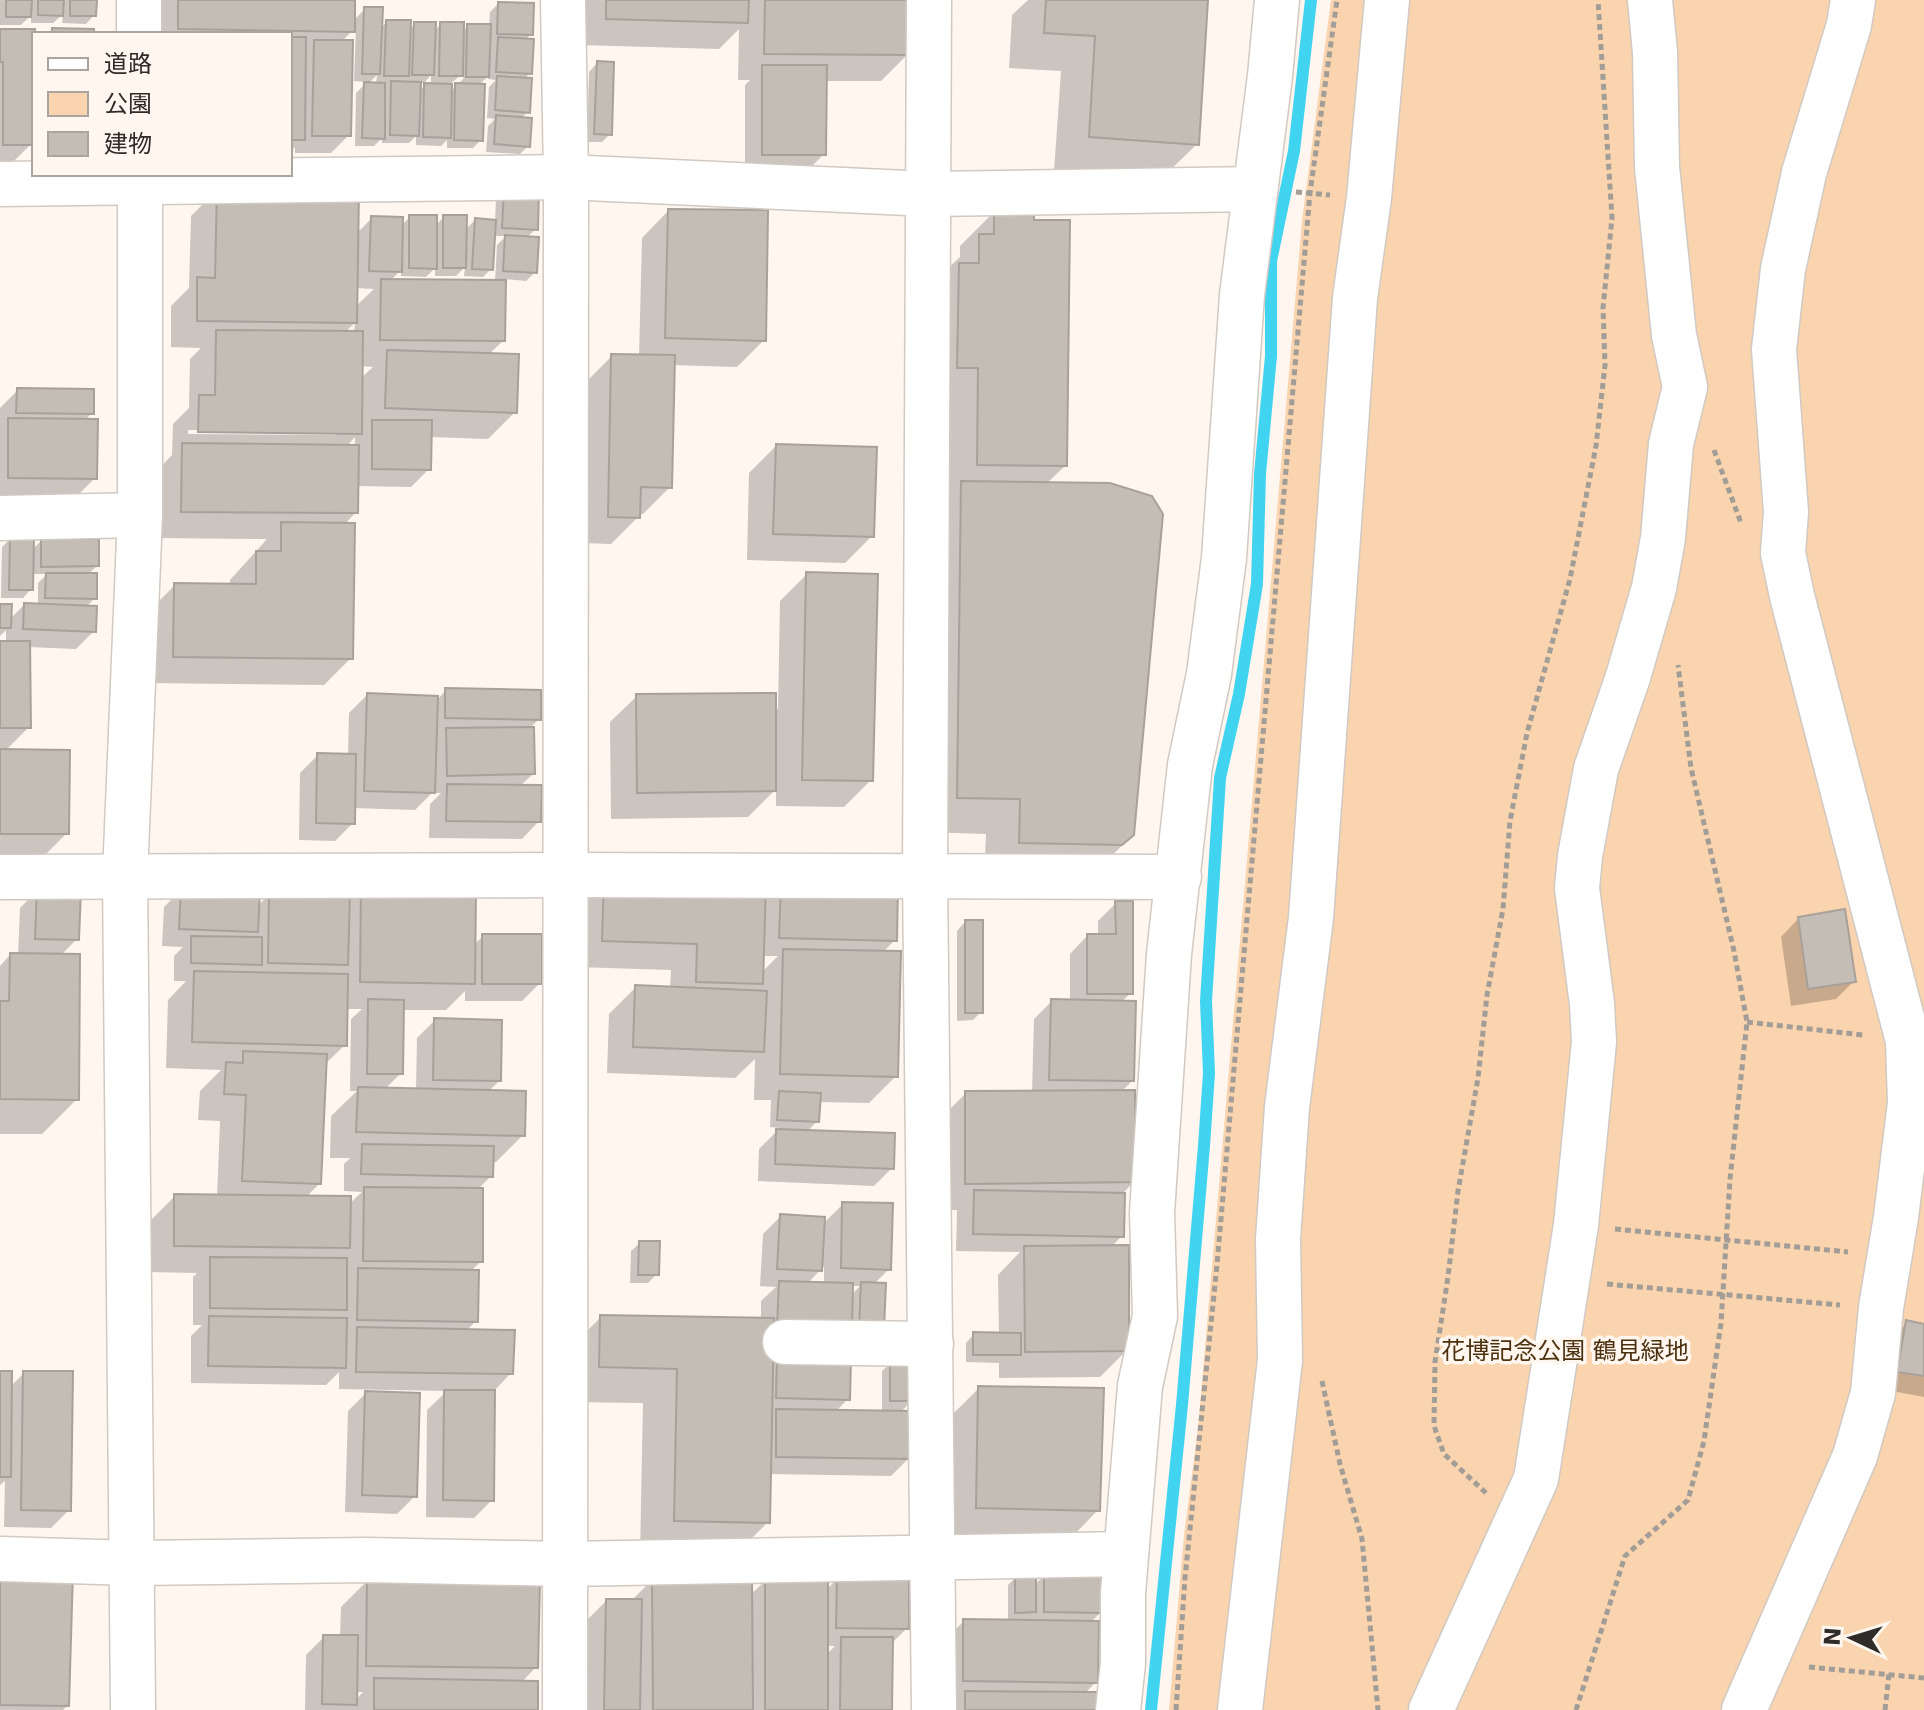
<svg xmlns="http://www.w3.org/2000/svg" width="1924" height="1710" font-family="'DejaVu Sans','Noto Sans JP',sans-serif">
	<style>
		.green { fill: #fad4ae }
		.shadow { fill: #0003; fill-rule: evenodd }
		.lines { fill: none; stroke-linecap: round; stroke-linejoin: round }
		.stream { stroke: #40d4f1; stroke-width: 12 }
		.building { fill: #c4bdb6; stroke: #a8a19a; stroke-width: 2 }
		.minor-casing { stroke: #d1c9c2; stroke-width: 47 }
		.path { stroke: #a29d97; stroke-width: 5; stroke-dasharray: 6 4; stroke-linecap: butt }
		.minor { stroke: #fff; stroke-width: 44 }
		.labels { text-anchor: middle; dominant-baseline: central; stroke-width: 7; stroke-linejoin: round; paint-order: stroke }
		.park-label { font-size: 24px; fill: #4d310f; stroke: #fef6ef }
	</style>
	<rect width="100%" height="100%" fill="#fef6ef"/>
	<!-- green -->
	<polygon class="green" points="1331,0 1924,0 1924,1710 1169,1710 1184,1535 1198,1429 1302,221"/>
	<!-- shadow -->
	<g class="shadow">
		<polygon points="0,0 95,0 94,15 86,24 62,23 63,14 53,23 31,23 31,15 21,25 0,25"/>
		<path d="M161,0h192v21l12,-12 15,19 7,-6 22,8 6,-6 19,7 7,-7 21,8 6,-6h21l1,-14 8,-8 33,30 -6,6 5,33 -7,7 5,32 -8,7 8,27 -8,8 -34,-2 2,-26 7,-7 -8,-1 2,-31 7,-7 -8,-1 1,-4 -11,11 3,54 -8,8h-26v-8l-6,6 -25,-1v-9l-7,7h-27v-5l-8,8h-19l1,-53 11,-11 -13,-1 2,-54 -15,15 8,93 -18,18h-36v-6l-5,5v-118h-138v-25zM377,75l-1,10h-9zM431,75v11l-6,-1 -6,7v-9h5zM461,75l3,3 -14,14v-8z"/>
		<polygon points="581,0 908,0 908,54 881,81 824,81 824,154 806,172 745,172 745,85 750,80 738,80 739,29 719,49 580,45"/>
		<polygon points="1028,0 1206,0 1197,144 1161,179 1054,172 1061,71 1009,68 1012,15"/>
		<polygon points="0,31 34,49 34,165 34,141 13,162 0,162"/>
		<polygon points="597,63 610,134 602,142 587,142 589,72"/>
		<path d="M218,189l139,44 15,-15 29,8 9,-9 25,9 9,-9 21,13 10,-10 20,2 1,-23 8,-8 32,38 -10,9 9,34 -9,9 -22,-2 -1,62 -15,14 27,57 -27,27 -58,-2 -1,32 -18,18 -55,-1v26l-12,13 7,133 -27,27 -177,-2 1,-71 27,-27 55,1v-6l37,-41 -112,-1 1,-66 16,-17 1,-31 16,-16 1,-49 11,-11 -30,-1v-41l18,-18 2,-72zM493,236h13l-9,9 -2,37 -105,-1 11,-11v6l25,1 9,-9v8h21l9,-9 -1,9 19,1 8,-8zM355,288l19,1 -19,18zM355,323l-1,10h-10zM360,366l13,1 -13,12zM188,430l148,1v4l-148,-1zM355,437v10h-9z"/>
		<polygon points="668,211 764,340 737,367 672,365 670,487 643,514 638,514 638,517 611,544 582,543 585,383 612,356 639,357 642,238"/>
		<polygon points="995,211 1065,466 1046,484 1133,835 1097,870 984,878 986,834 922,832 945,271 960,257 960,246"/>
		<polygon points="18,390 92,413 84,421 95,478 77,496 0,495 0,408"/>
		<polygon points="776,446 872,536 845,563 747,560 749,473"/>
		<polygon points="10,539 32,550 41,541 97,566 87,575 95,598 86,607 94,631 76,649 28,647 29,727 4,752 67,833 40,860 0,860 0,643 6,643 6,630 0,636 0,606 9,620 24,605 38,606 38,583 47,574 31,574 31,589 23,598 1,598 2,547"/>
		<polygon points="807,574 871,780 844,807 776,806 776,789 748,817 611,819 610,722 637,696 778,709 780,601"/>
		<polygon points="446,690 539,719 529,729 533,774 519,787 539,821 522,839 429,838 430,804 441,793 432,793 415,810 353,808 353,823 335,841 299,840 300,773 318,755 348,756 349,713 367,695 439,698"/>
		<path d="M604,880l159,23 18,-18 114,55 -13,13 14,123 -27,27 -51,-1 -1,19 -10,11 85,36 -18,18 -116,-5 1,-32 21,-21 -10,-1 1,-27h-17l1,-41 -20,19 -128,-5 2,-59 27,-27 34,2 1,-19 -95,-3 2,-60zM762,956h16l-17,17z"/>
		<path d="M362,888l111,58 10,-10 57,47 -18,18h-57v-10l-19,19h-44l-1,63 -17,17h32l1,-52 18,-18 65,60 -12,12 35,43 -27,27h-4l-1,14 -14,14 4,71 -11,11 6,49 -10,10 45,42 -18,19 -1,108 -18,18 -48,-1 1,-107 20,-19 -108,-2v-17l-13,13 -135,-2v-47l11,-11h-9v-48l4,-4 -49,-1v-49l27,-27 42,1 3,-76 -22,-1 2,-29 21,-21 -55,-2 2,-68 18,-19h-12v-25l9,-9 -21,-1 2,-39 18,-18 75,18 13,-14 78,9zM345,1009h17l-11,10 -1,72h7l-26,25 -1,42h20l-6,6v27l18,1 -14,13 -43,-7 14,-14 5,-119 21,-20z"/>
		<polygon points="38,890 77,939 60,956 77,1099 42,1134 0,1134 0,966 10,955 18,956 20,908"/>
		<polygon points="1116,903 1131,993 1121,1002 1133,1080 1121,1092 1134,1182 1123,1193 1122,1236 1111,1247 1127,1350 1100,1377 999,1378 999,1363 966,1362 966,1343 974,1334 999,1334 998,1275 1020,1252 956,1251 957,1210 939,1210 939,1120 966,1093 1032,1092 1034,1019 1052,1001 1070,1001 1070,954 1087,936 1098,936 1098,921"/>
		<polygon points="1798,919 1854,981 1836,999 1791,1006 1781,937"/>
		<polygon points="965,922 981,1012 973,1020 957,1021 957,931"/>
		<path d="M843,1204l46,65 -16,16 9,43 -110,16 -1,21 7,-7 70,41 -13,13 47,1v-42l9,-8 21,37 -12,13 9,45 -18,18 -122,-2 -1,48 -35,35 -93,-2 3,-152 -78,-1 1,-50 35,-35 160,3v-19l15,-14 -16,-1 3,-52 18,-18 41,9zM824,1266v18h-17zM851,1286h9l-9,9z"/>
		<polygon points="640,1243 657,1274 648,1283 630,1283 631,1251"/>
		<polygon points="1907,1323 1924,1326 1924,1397 1881,1389 1889,1340"/>
		<polygon points="0,1373 10,1387 24,1373 69,1510 51,1528 4,1527 5,1481 0,1485"/>
		<polygon points="979,1388 1098,1510 1072,1537 950,1534 952,1415"/>
		<polygon points="366,1393 415,1496 397,1514 345,1512 348,1411"/>
		<polygon points="0,1572 67,1706 63,1710 0,1710"/>
		<polygon points="1045,1575 1101,1612 1090,1623 1096,1682 1084,1694 1097,1710 949,1710 937,1648 964,1621 1008,1622 1008,1585 1016,1577 1034,1585"/>
		<path d="M653,1579l97,16 16,-15 60,10 11,-11 70,49 -16,16 -1,66h-303l1,-91 18,-18h25zM826,1646h9l-9,9z"/>
		<path d="M368,1580l168,87 -15,16 15,27h-231l1,-55 18,-18h16l1,-30zM355,1692h8l-8,9z"/>
	</g>
	<g class="lines">
		<!-- stream -->
		<polyline class="stream" points="1151,1710 1182,1405 1204,1146 1209,1073 1206,1001 1220,778 1239,694 1257,584 1260,474 1271,356 1271,261 1294,151 1311,0"/>
	</g>
	<!-- building -->
	<g class="building">
		<polygon points="6,0 32,0 31,17 6,17"/>
		<polygon points="38,0 64,0 63,16 38,15"/>
		<polygon points="70,0 97,0 96,16 70,16"/>
		<polygon points="178,0 355,0 355,32 178,29"/>
		<polygon points="606,0 749,0 748,23 606,19"/>
		<polygon points="765,0 910,0 910,55 764,54"/>
		<polygon points="1046,0 1208,0 1199,145 1089,137 1095,36 1044,33"/>
		<polygon points="498,2 534,3 533,35 497,34"/>
		<polygon points="364,7 383,7 380,74 362,74"/>
		<polygon points="386,20 411,20 409,76 384,76"/>
		<polygon points="414,22 436,22 434,75 412,75"/>
		<polygon points="440,22 464,22 463,76 439,76"/>
		<polygon points="467,24 491,24 489,77 466,77"/>
		<polygon points="52,28 94,29 94,34 52,34"/>
		<polygon points="0,29 35,29 33,145 3,145 3,62 0,62"/>
		<polygon points="290,37 306,37 305,140 290,140"/>
		<polygon points="498,37 534,39 532,74 496,72"/>
		<polygon points="314,40 353,40 351,136 312,136"/>
		<polygon points="597,61 614,62 612,135 594,134"/>
		<polygon points="762,65 827,65 826,155 762,155"/>
		<polygon points="497,76 532,78 530,113 495,110"/>
		<polygon points="391,81 421,82 419,136 390,135"/>
		<polygon points="364,82 385,83 385,139 362,138"/>
		<polygon points="424,83 452,84 451,138 423,137"/>
		<polygon points="455,83 485,84 483,141 454,140"/>
		<polygon points="496,115 532,118 530,147 494,144"/>
		<polygon points="217,187 359,189 357,323 197,321 197,277 215,278"/>
		<polygon points="504,189 539,190 538,230 502,228"/>
		<polygon points="668,209 768,210 766,341 665,338"/>
		<polygon points="994,209 1034,210 1034,220 1070,220 1067,466 977,465 978,368 957,368 959,263 979,263 979,234 994,234"/>
		<polygon points="409,215 437,215 437,269 409,268"/>
		<polygon points="443,215 467,215 466,268 443,268"/>
		<polygon points="371,216 403,217 402,272 369,271"/>
		<polygon points="475,218 496,220 493,270 472,269"/>
		<polygon points="505,235 539,237 537,273 503,271"/>
		<polygon points="381,279 506,280 505,341 380,340"/>
		<polygon points="216,330 363,331 362,434 198,432 199,395 215,395"/>
		<polygon points="387,350 519,354 517,413 385,408"/>
		<polygon points="611,354 675,355 672,488 641,487 640,518 608,517"/>
		<polygon points="17,388 94,389 94,414 16,413"/>
		<polygon points="8,418 98,419 97,479 8,478"/>
		<polygon points="372,420 432,420 431,470 372,469"/>
		<polygon points="182,443 359,445 358,513 181,512"/>
		<polygon points="776,444 877,447 874,537 773,534"/>
		<polygon points="961,481 1110,483 1152,496 1163,514 1134,835 1122,845 1019,843 1020,799 957,798"/>
		<polygon points="281,522 355,523 353,659 173,657 174,583 256,584 256,551 281,551"/>
		<polygon points="10,537 34,537 33,590 9,590"/>
		<polygon points="41,539 99,539 99,566 41,567"/>
		<polygon points="806,572 878,574 873,781 802,780"/>
		<polygon points="46,573 97,573 97,599 45,598"/>
		<polygon points="24,603 97,606 96,632 23,629"/>
		<polygon points="0,604 12,604 11,628 0,628"/>
		<polygon points="0,641 30,641 31,728 0,728"/>
		<polygon points="445,688 541,690 541,720 445,718"/>
		<polygon points="367,693 438,696 435,793 364,791"/>
		<polygon points="776,693 776,791 637,793 636,694"/>
		<polygon points="534,727 535,774 447,776 446,728"/>
		<polygon points="0,749 70,750 69,834 0,834"/>
		<polygon points="317,753 356,754 355,824 316,823"/>
		<polygon points="447,784 542,785 541,822 446,821"/>
		<polygon points="604,878 766,883 763,984 696,982 697,944 602,941"/>
		<polygon points="781,883 898,886 897,941 779,938"/>
		<polygon points="361,886 476,888 475,984 360,982"/>
		<polygon points="181,887 260,890 258,932 179,929"/>
		<polygon points="37,888 81,889 79,940 35,939"/>
		<polygon points="269,891 350,893 348,965 268,963"/>
		<polygon points="1115,901 1133,901 1133,994 1087,994 1087,934 1116,934"/>
		<polygon points="1845,909 1856,982 1808,989 1798,917"/>
		<rect x="965" y="920" width="18" height="93"/>
		<rect x="482" y="934" width="60" height="50"/>
		<polygon points="191,936 262,937 262,965 191,963"/>
		<polygon points="783,949 901,951 898,1077 780,1074"/>
		<polygon points="10,953 80,954 79,1100 0,1099 0,1001 9,1001"/>
		<polygon points="194,971 348,974 347,1046 192,1042"/>
		<polygon points="635,985 767,991 764,1052 633,1047"/>
		<polygon points="368,999 404,1000 403,1074 367,1074"/>
		<polygon points="1051,999 1136,1001 1134,1081 1049,1080"/>
		<polygon points="434,1018 502,1020 501,1081 433,1080"/>
		<polygon points="243,1051 327,1054 321,1184 242,1181 246,1095 224,1094 226,1062 243,1063"/>
		<polygon points="358,1087 526,1091 525,1136 356,1132"/>
		<polygon points="1135,1090 1136,1182 965,1184 965,1091"/>
		<polygon points="779,1091 821,1093 819,1122 777,1120"/>
		<polygon points="776,1129 895,1133 894,1169 775,1164"/>
		<polygon points="362,1144 494,1146 493,1177 361,1174"/>
		<polygon points="364,1187 483,1188 483,1262 363,1261"/>
		<polygon points="974,1190 1125,1193 1124,1237 973,1234"/>
		<polygon points="174,1194 351,1196 350,1248 174,1246"/>
		<polygon points="842,1202 893,1203 891,1270 841,1268"/>
		<polygon points="780,1214 825,1217 822,1271 777,1269"/>
		<polygon points="639,1241 660,1241 659,1275 638,1275"/>
		<polygon points="1129,1245 1129,1351 1025,1352 1024,1246"/>
		<polygon points="210,1257 347,1258 347,1310 210,1308"/>
		<polygon points="358,1268 479,1270 478,1322 357,1320"/>
		<polygon points="779,1281 853,1283 852,1328 777,1326"/>
		<polygon points="861,1282 886,1283 884,1329 859,1328"/>
		<polygon points="600,1315 774,1318 770,1523 674,1521 677,1369 599,1367"/>
		<polygon points="209,1316 347,1318 346,1368 208,1366"/>
		<polygon points="1906,1320 1924,1324 1924,1376 1897,1372"/>
		<polygon points="357,1327 515,1330 513,1374 356,1372"/>
		<polygon points="973,1332 1021,1333 1021,1355 973,1355"/>
		<polygon points="777,1356 851,1359 850,1400 776,1398"/>
		<rect x="890" y="1361" width="24" height="40"/>
		<polygon points="0,1371 12,1371 11,1477 0,1477"/>
		<polygon points="23,1371 73,1371 71,1511 21,1510"/>
		<polygon points="978,1386 1104,1388 1100,1511 976,1508"/>
		<polygon points="444,1390 495,1390 494,1501 443,1500"/>
		<polygon points="365,1391 420,1393 417,1497 362,1495"/>
		<polygon points="776,1409 912,1411 911,1459 776,1457"/>
		<polygon points="0,1570 73,1571 69,1706 0,1705"/>
		<polygon points="1044,1573 1103,1573 1103,1613 1044,1612"/>
		<polygon points="1015,1575 1036,1575 1036,1612 1015,1613"/>
		<polygon points="652,1577 752,1577 753,1710 653,1710"/>
		<polygon points="837,1577 909,1577 909,1629 836,1628"/>
		<polygon points="367,1578 540,1580 538,1668 366,1666"/>
		<rect x="765" y="1578" width="63" height="132"/>
		<polygon points="606,1599 642,1599 640,1710 604,1710"/>
		<polygon points="963,1619 1099,1621 1098,1683 963,1681"/>
		<polygon points="323,1635 358,1635 357,1705 322,1704"/>
		<polygon points="841,1637 893,1637 892,1710 840,1710"/>
		<polygon points="374,1678 538,1681 538,1710 374,1710"/>
		<polygon points="965,1691 1099,1692 1099,1710 965,1710"/>
	</g>
	<g class="lines">
		<defs>
			<g id="minor">
				<polyline points="139,0 139,34"/>
				<polyline points="563,0 566,177 565,1710"/>
				<polyline points="929,0 925,876 934,1710"/>
				<polyline points="0,184 566,177 929,194 1255,189"/>
				<polyline points="0,518 140,515"/>
				<polyline points="0,877 564,875 1179,877"/>
				<polyline points="785,1342 931,1344"/>
				<polyline points="0,1559 134,1563 366,1560 565,1564 1126,1554"/>
				<polyline points="133,1710 125,876 140,515 140,174"/>
				<polyline points="1118,1710 1123,1663 1123,1593 1140,1386 1155,1316 1152,1213 1169,954 1190,765 1209,674 1224,558 1242,295 1270,76 1277,0"/>
				<polyline points="1240,1710 1280,1360 1278,1239 1287,1107 1311,918 1355,298 1369,198 1387,0"/>
				<polyline points="1431,1710 1536,1479 1576,1225 1594,1042 1592,1004 1577,888 1580,856 1596,769 1628,677 1654,588 1663,538 1671,444 1685,387 1674,335 1657,167 1655,52 1650,0"/>
				<polyline points="1744,1710 1855,1456 1873,1393 1881,1308 1896,1217 1910,1103 1908,1041 1792,596 1783,553 1786,512 1774,349 1783,269 1804,173 1849,25 1853,0"/>
			</g>
		</defs>
		<!-- minor casing -->
		<use href="#minor" class="minor-casing"/>
		<!-- path -->
		<g class="path">
			<polyline points="1296,192 1330,195"/>
			<polyline points="1714,450 1741,523"/>
			<polyline points="1747,1022 1863,1035"/>
			<polyline points="1615,1229 1848,1252"/>
			<polyline points="1607,1284 1840,1305"/>
			<polyline points="1322,1381 1340,1464 1362,1539 1378,1710"/>
			<polyline points="1486,1493 1444,1454 1434,1426 1435,1362 1448,1277 1458,1191 1478,1078 1487,995 1503,909 1510,821 1527,733 1570,579 1596,446 1605,365 1603,308 1612,218 1598,0"/>
			<polyline points="1809,1667 1924,1678"/>
			<polyline points="1176,1710 1185,1578 1217,1265 1310,193 1337,0"/>
			<polyline points="1576,1710 1625,1556 1688,1500 1704,1441 1721,1323 1730,1179 1747,1022 1734,951 1691,768 1678,665"/>
			<polyline points="1885,1710 1889,1674"/>
		</g>
		<!-- minor -->
		<use href="#minor" class="minor"/>
	</g>
	<g class="labels">
		<!-- park labels -->
		<g class="park-label">
			<text x="1565" y="1351">花博記念公園 鶴見緑地</text>
		</g>
	</g>
	<!-- legend -->
	<rect x="32" y="32" width="260" height="144" fill="#fef6ef" stroke="#aba59f" stroke-width="2"/>
	<rect x="48" y="58" width="40" height="12" fill="#ffffff" stroke="#aba59f" stroke-width="2"/>
	<text x="104" y="72" font-size="24" fill="#2e2b28">道路</text>
	<rect x="48" y="92" width="40" height="24" fill="#fad4ae" stroke="#aba59f" stroke-width="2"/>
	<text x="104" y="112" font-size="24" fill="#2e2b28">公園</text>
	<rect x="48" y="132" width="40" height="24" fill="#c4bdb6" stroke="#aba59f" stroke-width="2"/>
	<text x="104" y="152" font-size="24" fill="#2e2b28">建物</text>
	<!-- north arrow -->
	<g transform="translate(1852 1638) rotate(274)" stroke="#fef6ef" stroke-width="6" paint-order="stroke">
	<path d="M0-6L14 30L0 20L-14 30Z" fill="#2e2b28"/>
	<text y="-12" font-size="22" font-weight="bold" text-anchor="middle" fill="#2e2b28">N</text>
	</g>
</svg>
